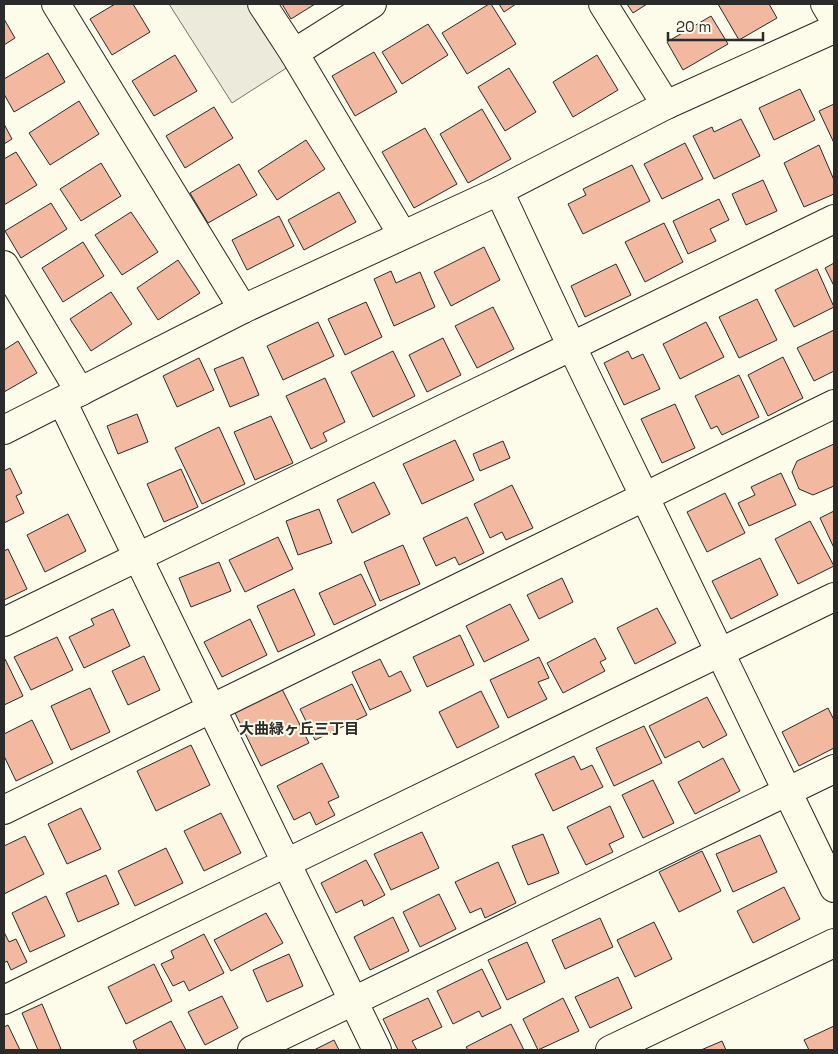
<svg xmlns="http://www.w3.org/2000/svg" width="838" height="1054" font-family="'Space Grotesk','Noto Sans JP',sans-serif">
<style>
.green{fill:#ecebdb;stroke:#74746e}
.building{fill:#f2b8a0;stroke:#2b2b2b}
.lines{fill:none;stroke-linecap:round;stroke-linejoin:round}
.minor-casing{stroke:#2b2b2b;stroke-width:30}
.minor{stroke:#fdfbea;stroke-width:28}
.labels{text-anchor:middle;stroke-width:4;stroke-linejoin:round;paint-order:stroke}
.neighbourhood-label{font-size:15px;font-weight:bold;fill:#2b2b2b;stroke:#fdfbea}
</style>
<rect width="100%" height="100%" fill="#fdfbea"/>
<!-- green -->
<path class="green" d="M169,4H249L288,67L232,103Z"/>
<!-- building -->
<g class="building">
<path d="M115,4H133L150,32L112,55L90,19Z"/>
<path d="M282,4H315L291,19Z"/>
<path d="M489,4H491L516,44L467,74L442,33Z"/>
<path d="M499,4H516L504,12Z"/>
<path d="M627,4H647L633,13Z"/>
<path d="M718,4H769L777,18L739,40Z"/>
<path d="M711,16L728,44L683,70L667,42Z"/>
<path d="M4,19L15,38L4,45Z"/>
<path d="M428,24L448,55L402,84L382,52Z"/>
<path d="M374,52L397,92L355,116L332,76Z"/>
<path d="M48,53L65,82L14,112L4,94V79Z"/>
<path d="M175,55L197,91L154,116L132,81Z"/>
<path d="M597,55L618,90L573,117L553,82Z"/>
<path d="M509,68L536,112L505,131L478,87Z"/>
<path d="M800,89L815,120L774,140L759,108Z"/>
<path d="M79,101L99,134L50,165L29,133Z"/>
<path d="M834,104V143L819,111Z"/>
<path d="M214,107L233,138L185,168L166,136Z"/>
<path d="M482,109L511,159L468,183L440,134Z"/>
<path d="M741,119L760,156L714,179L693,136L712,127L714,132Z"/>
<path d="M4,124L12,139L4,144Z"/>
<path d="M425,128L457,184L414,208L382,152Z"/>
<path d="M306,140L325,169L277,200L258,171Z"/>
<path d="M685,143L703,179L662,199L644,164Z"/>
<path d="M819,145L834,180V194L804,207L784,163Z"/>
<path d="M16,152L37,185L4,205V159Z"/>
<path d="M101,163L121,196L81,221L60,189Z"/>
<path d="M239,164L257,195L208,223L190,193Z"/>
<path d="M632,165L650,201L583,234L568,204L586,195L583,189Z"/>
<path d="M763,180L777,211L746,225L732,194Z"/>
<path d="M339,192L356,222L304,250L288,220Z"/>
<path d="M719,199L729,220L710,229L716,241L688,254L673,221Z"/>
<path d="M51,203L67,229L21,258L5,231Z"/>
<path d="M131,212L158,252L122,275L95,235Z"/>
<path d="M279,216L294,246L247,270L232,240Z"/>
<path d="M664,223L683,262L645,282L625,242Z"/>
<path d="M83,242L104,276L63,302L42,268Z"/>
<path d="M484,247L500,280L451,306L434,272Z"/>
<path d="M178,260L200,293L158,320L137,288Z"/>
<path d="M834,263V286L825,268Z"/>
<path d="M616,264L631,295L585,317L571,286Z"/>
<path d="M817,269L834,307L794,327L775,290Z"/>
<path d="M391,271L396,283L420,272L435,307L394,326L374,279Z"/>
<path d="M111,292L132,324L91,351L70,319Z"/>
<path d="M757,299L777,340L739,358L719,317Z"/>
<path d="M366,302L382,337L345,355L328,319Z"/>
<path d="M493,307L514,349L477,368L455,326Z"/>
<path d="M318,322L334,356L283,380L267,346Z"/>
<path d="M706,322L724,357L680,379L663,344Z"/>
<path d="M834,330V371L814,381L797,348Z"/>
<path d="M443,338L461,375L427,392L409,355Z"/>
<path d="M18,341L37,373L4,392V350Z"/>
<path d="M393,351L415,396L373,417L351,372Z"/>
<path d="M628,351L632,359L643,354L660,389L624,405L604,363Z"/>
<path d="M243,357L259,395L230,407L214,369Z"/>
<path d="M783,357L803,398L768,416L748,375Z"/>
<path d="M199,358L214,390L177,407L163,376Z"/>
<path d="M739,375L759,417L722,435L717,426L711,429L695,396Z"/>
<path d="M325,378L345,422L323,433L327,441L311,449L286,396Z"/>
<path d="M675,404L695,448L662,463L641,419Z"/>
<path d="M137,414L148,442L118,454L107,426Z"/>
<path d="M271,416L293,463L255,480L234,432Z"/>
<path d="M219,427L245,484L202,504L175,448Z"/>
<path d="M455,440L474,480L422,504L403,464Z"/>
<path d="M503,441L510,458L480,471L473,454Z"/>
<path d="M834,444V486L813,495L799,489L792,472L797,461Z"/>
<path d="M10,468L22,493L16,496L24,513L4,523V471Z"/>
<path d="M181,469L198,507L164,522L147,484Z"/>
<path d="M781,473L796,505L749,526L738,503L755,495L751,487Z"/>
<path d="M374,482L390,514L352,533L337,500Z"/>
<path d="M512,485L533,528L506,540L502,532L490,538L474,504Z"/>
<path d="M725,493L745,533L707,552L687,512Z"/>
<path d="M319,509L332,543L298,555L286,521Z"/>
<path d="M834,511V548L820,518Z"/>
<path d="M68,514L86,551L45,572L27,535Z"/>
<path d="M467,517L484,553L459,565L455,557L436,566L423,538Z"/>
<path d="M810,521L834,566L798,584L775,539Z"/>
<path d="M278,537L293,569L245,592L229,560Z"/>
<path d="M403,545L420,584L380,601L364,562Z"/>
<path d="M8,549L27,589L4,600V551Z"/>
<path d="M760,558L778,595L731,619L712,581Z"/>
<path d="M219,562L231,591L191,607L179,578Z"/>
<path d="M361,574L376,605L334,625L319,593Z"/>
<path d="M562,578L573,602L539,619L527,595Z"/>
<path d="M294,589L315,635L278,652L257,606Z"/>
<path d="M510,604L529,640L484,662L466,626Z"/>
<path d="M657,608L676,643L635,664L617,628Z"/>
<path d="M113,609L130,646L84,668L69,637L94,625L91,619Z"/>
<path d="M250,619L267,655L222,677L204,642Z"/>
<path d="M460,635L474,665L427,687L413,657Z"/>
<path d="M57,637L73,670L31,690L14,657Z"/>
<path d="M595,638L606,659L600,662L605,671L563,693L547,663Z"/>
<path d="M144,656L160,690L128,705L112,671Z"/>
<path d="M539,657L549,678L538,682L547,699L508,718L490,680Z"/>
<path d="M5,659L23,696L4,705V660Z"/>
<path d="M380,659L389,677L401,671L411,691L370,710L352,672Z"/>
<path d="M352,684L367,715L315,740L300,709Z"/>
<path d="M90,688L110,732L71,750L51,706Z"/>
<path d="M282,689L309,743L261,766L235,713Z"/>
<path d="M481,691L499,727L457,748L439,712Z"/>
<path d="M707,697L727,735L703,748L699,741L665,758L649,726Z"/>
<path d="M828,708L834,720V748L799,766L782,732Z"/>
<path d="M32,720L53,763L16,781L4,756V734Z"/>
<path d="M644,726L662,763L614,786L596,748Z"/>
<path d="M191,745L210,785L156,811L137,771Z"/>
<path d="M574,756L581,770L592,765L603,787L553,811L535,774Z"/>
<path d="M723,758L740,791L695,814L678,782Z"/>
<path d="M322,763L339,797L328,802L335,815L316,825L310,812L294,820L277,786Z"/>
<path d="M653,780L674,823L643,838L622,795Z"/>
<path d="M610,806L624,837L609,844L613,852L586,865L567,827Z"/>
<path d="M81,808L101,849L67,864L48,824Z"/>
<path d="M221,813L241,853L204,871L184,831Z"/>
<path d="M422,832L439,868L391,890L374,854Z"/>
<path d="M543,834L559,873L528,885L512,846Z"/>
<path d="M760,835L777,872L733,892L716,854Z"/>
<path d="M25,836L44,874L4,894V846Z"/>
<path d="M166,848L183,883L135,906L118,871Z"/>
<path d="M702,851L721,891L679,912L659,872Z"/>
<path d="M366,860L385,895L364,906L362,900L336,913L321,883Z"/>
<path d="M498,862L516,903L485,918L481,908L470,913L455,882Z"/>
<path d="M106,875L119,904L78,922L66,893Z"/>
<path d="M784,887L800,919L753,943L737,911Z"/>
<path d="M439,894L456,929L420,947L403,912Z"/>
<path d="M46,896L65,936L30,952L12,913Z"/>
<path d="M266,913L283,943L231,971L214,940Z"/>
<path d="M393,917L409,951L370,970L354,937Z"/>
<path d="M600,918L613,947L565,969L552,940Z"/>
<path d="M654,922L672,959L635,977L617,940Z"/>
<path d="M4,932L9,942L16,939L27,962L11,970L7,961L4,963Z"/>
<path d="M204,934L224,973L189,991L184,981L173,986L161,964L174,958L171,951Z"/>
<path d="M527,942L545,982L507,1000L488,960Z"/>
<path d="M289,954L303,986L267,1002L253,970Z"/>
<path d="M154,964L172,1001L126,1024L108,987Z"/>
<path d="M482,969L501,1008L482,1017L479,1011L453,1024L437,991Z"/>
<path d="M618,977L632,1008L590,1028L575,997Z"/>
<path d="M222,996L238,1028L205,1045L188,1012Z"/>
<path d="M428,998L442,1027L412,1041L417,1050H398L383,1019Z"/>
<path d="M563,998L579,1031L538,1050L523,1019Z"/>
<path d="M42,1004L61,1049L57,1050H38L22,1013Z"/>
<path d="M171,1021L186,1050H137L133,1041Z"/>
<path d="M511,1024L524,1050H468L466,1047Z"/>
<path d="M8,1025L20,1050H4V1027Z"/>
<path d="M834,1026V1050H809L804,1040Z"/>
<path d="M334,1040L339,1050H314Z"/>
<path d="M722,1041L726,1050H701Z"/>
</g>
<g class="lines">
<!-- minor casing -->
<g class="minor-casing">
<g id="minor">
<path d="M56,4L243,309"/>
<path d="M262,4L294,53L402,234"/>
<path d="M603,4L666,105"/>
<path d="M825,4L834,19"/>
<path d="M294,53L372,4"/>
<path d="M499,191L572,347L834,888"/>
<path d="M4,265L80,392"/>
<path d="M62,401L377,1050"/>
<path d="M4,430L243,309L499,191L666,105L834,29"/>
<path d="M4,622L834,219"/>
<path d="M4,810L834,404"/>
<path d="M4,1000L834,597"/>
<path d="M252,1050L834,769"/>
<path d="M610,1050L834,943"/>
</g>
</g>
<!-- minor -->
<use href="#minor" class="minor"/>
</g>
<g class="labels">
<!-- neighbourhood labels -->
<g class="neighbourhood-label">
<text x="299" y="734">大曲緑ヶ丘三丁目</text>
</g>
</g>
<!-- border -->
<rect width="838" height="1054" fill="none" stroke="#2b2b2b" stroke-width="10"/>
<!-- scale -->
<path d="M668 32v8h95v-8" fill="none" stroke="#2b2b2b" stroke-width="2.5"/>
<text x="676" y="32" font-size="15" fill="#2b2b2b" stroke="#fdfbea" stroke-width="4" paint-order="stroke">20 m</text>
</svg>
